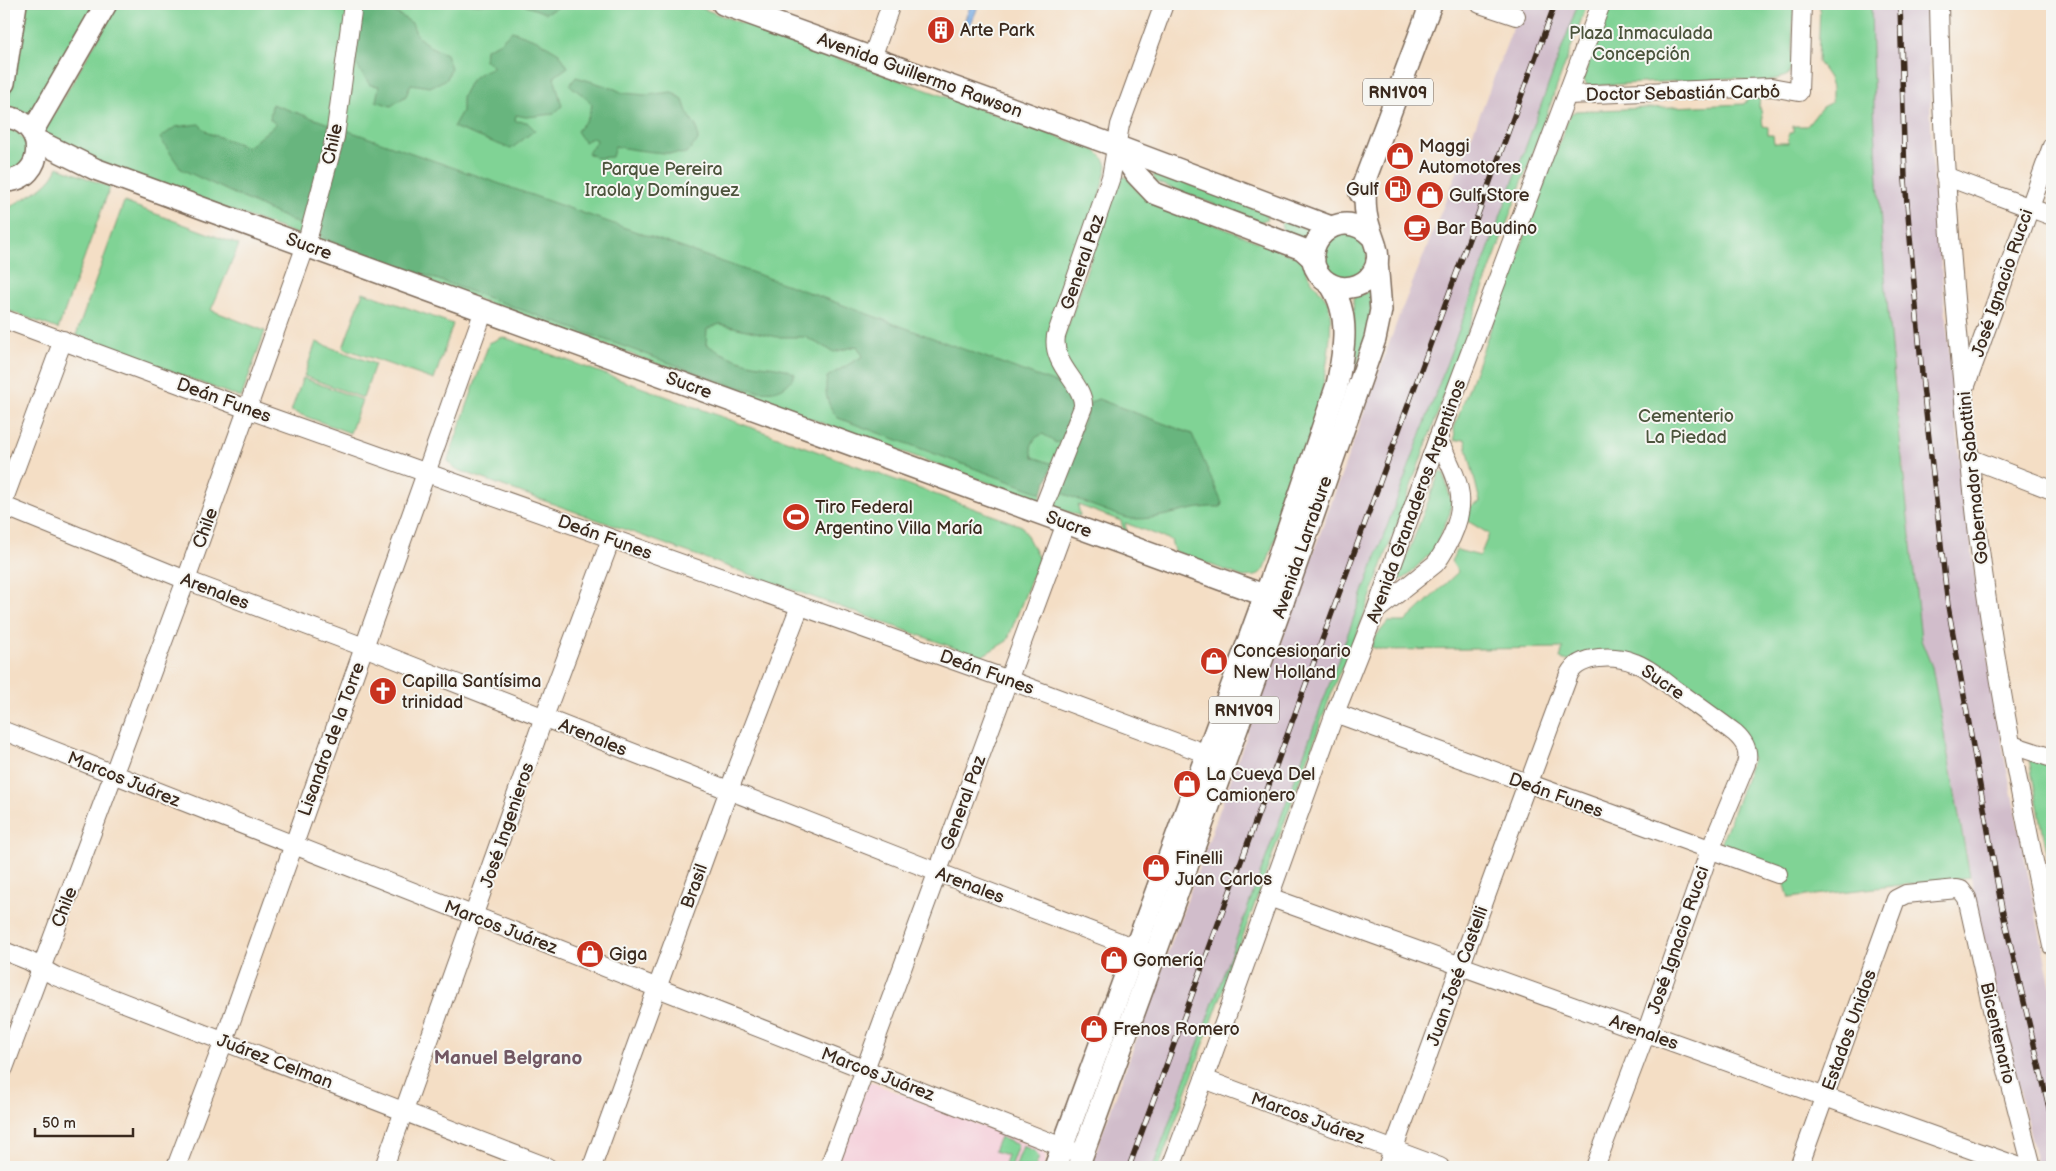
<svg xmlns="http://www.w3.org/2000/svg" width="2056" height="1171" font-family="'Balsamiq Sans',sans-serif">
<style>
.built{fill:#f5cfda}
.industrial{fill:#d1bdcb}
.green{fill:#80d395;stroke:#5e7e5a}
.forest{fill:#68b57e;stroke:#52704e}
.water{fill:#74a8e1;stroke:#586980}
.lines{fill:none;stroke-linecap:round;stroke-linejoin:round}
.minor-casing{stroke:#7c6958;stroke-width:20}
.major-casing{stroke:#7c6958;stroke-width:24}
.minor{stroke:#fff;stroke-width:18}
.major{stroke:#fff;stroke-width:21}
.rail-casing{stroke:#3b2a1e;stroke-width:5.5}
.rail{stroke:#f6f6f2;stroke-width:4;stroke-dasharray:11;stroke-linecap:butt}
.labels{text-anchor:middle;stroke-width:4;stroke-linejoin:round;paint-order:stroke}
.shield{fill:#f6f6f2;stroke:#73675e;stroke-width:1}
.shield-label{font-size:16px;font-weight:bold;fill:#3b2a1e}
.poi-label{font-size:18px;fill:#3b2a1e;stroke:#f6f6f2;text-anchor:start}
.park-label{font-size:18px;fill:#4c543c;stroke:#f6f6f2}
.street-label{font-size:18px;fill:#3b2a1e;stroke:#f6f6f2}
.neighbourhood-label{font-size:19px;font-weight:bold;fill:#725863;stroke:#f6f6f2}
</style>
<rect width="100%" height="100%" fill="#f6f6f2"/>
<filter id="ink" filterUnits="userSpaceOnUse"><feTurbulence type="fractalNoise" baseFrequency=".02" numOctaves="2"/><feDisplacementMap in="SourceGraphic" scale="10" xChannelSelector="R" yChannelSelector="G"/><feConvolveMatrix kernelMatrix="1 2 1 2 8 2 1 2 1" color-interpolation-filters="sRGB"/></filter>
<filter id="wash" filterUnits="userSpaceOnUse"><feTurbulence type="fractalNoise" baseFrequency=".0096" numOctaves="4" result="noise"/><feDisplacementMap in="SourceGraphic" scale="20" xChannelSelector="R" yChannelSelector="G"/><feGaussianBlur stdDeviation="1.12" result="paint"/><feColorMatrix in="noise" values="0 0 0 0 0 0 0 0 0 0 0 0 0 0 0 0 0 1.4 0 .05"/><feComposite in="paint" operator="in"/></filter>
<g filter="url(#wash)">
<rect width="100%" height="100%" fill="#f4dec5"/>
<!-- built -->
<path class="built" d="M871,1082L1042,1150L1046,1157L1044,1167H835L868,1083Z"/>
<!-- industrial -->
<g class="industrial">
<path d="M1522,4H1578L1153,1167H1090L1398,319L1472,135Z"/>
<path d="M1871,4H1927L1933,183L1962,480L1976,580L2005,760L2052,993V1167H2038L1979,921L1932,667L1921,640L1883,262L1872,101Z"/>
</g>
<!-- green -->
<g class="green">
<path d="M23,4H96L31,115L8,106Z"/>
<path d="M118,4H690L859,66L1095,150L1105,160L1107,166L1060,350L1118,177H1127L1138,192L1150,199L1299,258C1305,263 1305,271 1310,278C1315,287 1324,293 1328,303C1336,323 1323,388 1318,410L1265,569L1256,576L1243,577L1174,551L1171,540L1125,523L1127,533L1124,532L1121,521L1078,505L1080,516L1051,506L1078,399L1039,501L99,163L46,134L44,131Z"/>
<path d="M1578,4H1587L1346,664L1338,675L1159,1167H1153Z"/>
<path d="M1613,4H1794L1791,68L1788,75C1780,79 1756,84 1747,81C1741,79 1739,78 1732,78L1588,86L1583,79L1609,8Z"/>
<path d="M1820,4H1871C1874,217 1899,429 1921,640L1932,667L1970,877L1789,898L1781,872L1721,844L1753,759L1651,664L1583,653L1568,661L1560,659L1563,648L1383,650L1371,647L1376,636L1388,622H1405L1458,572L1451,561L1457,550L1480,556L1489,534L1466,520L1470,507L1480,502L1465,439L1455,441L1454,428L1570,114L1576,111L1744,104L1751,95H1760L1759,107L1761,110L1763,126L1768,127V135H1773L1774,143H1788L1789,133H1793V126H1807L1822,107L1832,102V88L1829,78L1818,62Z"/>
<path d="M4,128C23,128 36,153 19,166C15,169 9,170 4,171Z"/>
<path d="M58,167L110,187L58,329L4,309V212C22,196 47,192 58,167Z"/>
<path d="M1157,172L1265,213L1267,219L1260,222L1156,182L1153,176Z"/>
<path d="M124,202L239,245L211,310L265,331L241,398L76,335Z"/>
<path d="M1284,221L1310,230L1312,232L1308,240L1283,231L1281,224Z"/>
<circle cx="1345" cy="256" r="22"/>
<path d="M1371,290V318L1352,384L1340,402L1354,323L1353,298Z"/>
<path d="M363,292L453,324L434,380L343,348Z"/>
<path d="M503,337L1022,526L1039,559L1007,641L980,657L453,468L448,460L489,343Z"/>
<path d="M316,342L375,364L363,398L304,376Z"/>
<path d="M303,378L362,400L350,433L291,411Z"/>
<path d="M1440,471L1444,474L1451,502L1450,513L1433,551L1405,578L1399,580V576Z"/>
<path d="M2029,759L2052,767L2051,873Z"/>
<path d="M1000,1137L1018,1145L1010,1167H1003L1007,1155L994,1151Z"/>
<path d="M1023,1146L1035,1151L1039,1158L1035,1167H1015Z"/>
</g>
<!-- forest -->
<g class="forest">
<path d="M521,4H559L557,8L545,13Z"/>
<path d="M370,7L393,11L412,23L417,36L429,46L446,54L451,68L447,79L430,87L411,84L406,96L391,106L376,101L379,86L370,85L350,55L362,10Z"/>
<path d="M512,31L537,40L559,53L568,67L554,77L562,106L554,114L526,117L516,115L515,121L527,122L535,130L511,149L453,127L462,111V97L471,80L482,72L494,67L485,60L486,49L499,43Z"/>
<path d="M576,77L613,88L623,93L646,95L672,92L683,100L687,112L697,128L698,141C694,144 690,150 686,153C681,156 623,149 615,146L612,157L596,158L588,153L597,140L592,138L584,142L577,131L588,118L592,105C586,95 578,93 570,85Z"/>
<path d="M272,104L791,286L1064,386C1084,398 1069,424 1063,440L1056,443L1043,434L1035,438L1031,447L1033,457L1053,464L1043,491L1038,492L838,418C827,405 824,394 827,377L863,356L857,346L834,352L805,337H777L720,324L707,329L706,344C720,353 733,359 749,363C765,367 782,365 795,374C782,401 754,390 731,385L327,240L318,233L181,169L160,138L175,127L199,124L208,133L248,147L276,124L270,119Z"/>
<path d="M1098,399L1192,434L1222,503L1221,507C1191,505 1163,520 1133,519C1121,518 1071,497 1058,491L1091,402Z"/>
</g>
<!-- water -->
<path class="water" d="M971,4L978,7L970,26L963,24Z"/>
</g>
<g filter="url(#ink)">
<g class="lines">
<!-- minor casing -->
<g class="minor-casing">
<g id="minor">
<path d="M1480,4L1516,16"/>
<path d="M1939,4C1941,114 1948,223 1958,333C1964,403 1970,472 1979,542C1996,677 2023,813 2052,946"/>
<path d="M872,58L891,4"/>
<path d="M1568,95L1771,87L1799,92L1802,4"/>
<path d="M1945,176L2052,216"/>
<path d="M4,319L247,409L1009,680L1207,754"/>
<path d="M1965,388L2052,146"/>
<path d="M1969,458L2052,490"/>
<path d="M4,499L63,340"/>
<path d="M4,506L186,580L364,647L937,872L1148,953"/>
<path d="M1041,514L1083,407C1085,384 1051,366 1056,336L1111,177L1120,125L1164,4"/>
<path d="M1377,610L1435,564C1442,556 1446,547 1451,538C1471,495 1455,477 1438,438"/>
<path d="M1335,713L1778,874"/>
<path d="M4,731L1075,1152"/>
<path d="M2012,745L2052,758"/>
<path d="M1528,785L1569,674C1580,654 1616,655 1635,663C1649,668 1661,679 1673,688C1694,703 1715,718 1735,733C1745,742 1750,751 1746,764L1710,850L1646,1033L1595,1167"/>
<path d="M1269,897L2020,1167"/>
<path d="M4,951L29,961L55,976L547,1167"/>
<path d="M4,1068L186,580L306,245L335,137L353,4"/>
<path d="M1204,1079L1440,1167"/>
<path d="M176,1167L224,1041L484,310"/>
<path d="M384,1167L544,717L611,539"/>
<path d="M592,1167L729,790L800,606"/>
<path d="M829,1167L1066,523"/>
<path d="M1171,1167L1204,1079L1335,713L1376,610L1438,438L1601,4"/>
<path d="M1387,1167L1527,784"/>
<path d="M1799,1167L1896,899L1906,894L1957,889L1961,890L1967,898L1998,1036L2032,1167"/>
</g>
</g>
<!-- major casing -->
<g class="major-casing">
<g id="major">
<path d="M723,4L1116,146L1331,227"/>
<path d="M4,83L16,4"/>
<path d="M4,117C48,119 47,181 4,181"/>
<path d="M32,132L106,4"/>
<path d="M36,140L95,169L1283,602"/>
<path d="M1116,146L1136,174L1154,193L1302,249L1314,260"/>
<path d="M1366,180C1365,193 1364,205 1367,218C1369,228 1373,237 1376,247C1382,265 1370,284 1351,287C1341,289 1331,286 1323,279C1292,248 1339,201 1372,237"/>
<path d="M1360,193L1431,4"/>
<path d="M1055,1167L1271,579L1337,385C1344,351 1351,314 1330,284"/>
<path d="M1078,1167L1283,602L1375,339L1381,310L1377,261"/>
</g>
</g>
<!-- minor -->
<use href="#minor" class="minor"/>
<!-- major -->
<use href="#major" class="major"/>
<!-- rail casing -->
<g class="rail-casing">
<g id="rail">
<path d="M1900,4L1905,180L1923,386L1948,606L2002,909L2052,1120"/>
<path d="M1129,1167L1555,4"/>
</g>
</g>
<!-- rail -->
<use href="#rail" class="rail"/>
</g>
</g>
<!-- icons -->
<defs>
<g id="building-disc" transform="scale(1.4375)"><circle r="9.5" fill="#c8321e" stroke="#f6f6f2"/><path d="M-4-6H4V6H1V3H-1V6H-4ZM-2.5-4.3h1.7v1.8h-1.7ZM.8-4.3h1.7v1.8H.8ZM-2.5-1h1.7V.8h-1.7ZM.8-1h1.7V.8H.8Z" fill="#fff"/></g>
<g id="shop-disc" transform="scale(1.4375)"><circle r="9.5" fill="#c8321e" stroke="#f6f6f2"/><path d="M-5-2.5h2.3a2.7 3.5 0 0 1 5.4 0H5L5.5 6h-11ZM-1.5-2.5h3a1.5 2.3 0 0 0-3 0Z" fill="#fff"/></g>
<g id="fuel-disc" transform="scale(1.4375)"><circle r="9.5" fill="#c8321e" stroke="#f6f6f2"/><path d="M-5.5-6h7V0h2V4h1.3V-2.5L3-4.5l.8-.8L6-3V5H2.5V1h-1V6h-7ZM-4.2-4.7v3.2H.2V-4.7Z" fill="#fff"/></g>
<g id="cafe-disc" transform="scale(1.4375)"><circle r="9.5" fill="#c8321e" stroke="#f6f6f2"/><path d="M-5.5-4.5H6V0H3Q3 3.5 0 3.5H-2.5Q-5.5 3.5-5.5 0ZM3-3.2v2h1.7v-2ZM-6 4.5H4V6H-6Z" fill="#fff"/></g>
<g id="stadium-disc" transform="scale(1.4375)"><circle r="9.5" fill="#c8321e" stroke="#f6f6f2"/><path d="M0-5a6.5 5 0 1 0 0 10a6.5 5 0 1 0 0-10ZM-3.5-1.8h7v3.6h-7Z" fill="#fff"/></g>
<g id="church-disc" transform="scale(1.4375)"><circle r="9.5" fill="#c8321e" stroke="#f6f6f2"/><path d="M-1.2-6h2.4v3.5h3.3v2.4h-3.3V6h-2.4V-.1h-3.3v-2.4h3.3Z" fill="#fff"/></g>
</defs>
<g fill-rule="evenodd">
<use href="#building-disc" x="941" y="30"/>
<use href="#shop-disc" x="1400" y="156"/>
<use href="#fuel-disc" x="1398" y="189"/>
<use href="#shop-disc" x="1430" y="195"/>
<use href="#cafe-disc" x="1417" y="228"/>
<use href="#stadium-disc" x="796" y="517"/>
<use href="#shop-disc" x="1214" y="661"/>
<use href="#church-disc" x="383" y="691"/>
<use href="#shop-disc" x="1187" y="784"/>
<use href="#shop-disc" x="1156" y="868"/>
<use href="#shop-disc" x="590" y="954"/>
<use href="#shop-disc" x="1114" y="960"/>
<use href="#shop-disc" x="1094" y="1029"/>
</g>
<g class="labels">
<!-- shield labels -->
<g class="shield">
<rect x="1363" y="78.5" width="70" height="27" rx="4"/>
<rect x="1209" y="696.5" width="70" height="27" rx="4"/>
</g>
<g class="shield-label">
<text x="1398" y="98">RN1V09</text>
<text x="1244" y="716">RN1V09</text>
</g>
<!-- poi labels -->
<g class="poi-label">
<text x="960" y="36">Arte Park</text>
<text x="1419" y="152">Maggi<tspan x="1419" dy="21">Automotores</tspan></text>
<text x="1379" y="195" text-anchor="end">Gulf</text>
<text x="1449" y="201">Gulf Store</text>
<text x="1436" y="234">Bar Baudino</text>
<text x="815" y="513">Tiro Federal<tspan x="815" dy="21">Argentino Villa María</tspan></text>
<text x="1233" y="657">Concesionario<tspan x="1233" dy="21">New Holland</tspan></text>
<text x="402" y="687">Capilla Santísima<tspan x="402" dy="21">trinidad</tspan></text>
<text x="1206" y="780">La Cueva Del<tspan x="1206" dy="21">Camionero</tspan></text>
<text x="1175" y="864">Finelli<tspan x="1175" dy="21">Juan Carlos</tspan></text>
<text x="609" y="960">Giga</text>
<text x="1133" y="966">Gomería</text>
<text x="1113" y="1035">Frenos Romero</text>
</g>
<!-- park labels -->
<g class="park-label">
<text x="1641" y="39">Plaza Inmaculada<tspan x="1641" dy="21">Concepción</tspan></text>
<text x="662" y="175">Parque Pereira<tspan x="662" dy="21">Iraola y Domínguez</tspan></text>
<text x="1686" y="422">Cementerio<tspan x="1686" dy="21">La Piedad</tspan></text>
</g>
<!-- street labels -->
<g class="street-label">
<text transform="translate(920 75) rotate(20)" y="6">Avenida Guillermo Rawson</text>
<text transform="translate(1683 93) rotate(-1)" y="6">Doctor Sebastián Carbó</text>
<text transform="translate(332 144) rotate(-78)" y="6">Chile</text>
<text transform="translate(309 246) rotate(20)" y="6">Sucre</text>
<text transform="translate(1082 262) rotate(-71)" y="6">General Paz</text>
<text transform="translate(2002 283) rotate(-71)" y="6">José Ignacio Rucci</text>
<text transform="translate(689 385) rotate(20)" y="6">Sucre</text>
<text transform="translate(224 400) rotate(20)" y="6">Deán Funes</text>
<text transform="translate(1973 478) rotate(-96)" y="6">Gobernador Sabattini</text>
<text transform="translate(1416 501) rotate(-70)" y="6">Avenida Granaderos Argentinos</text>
<text transform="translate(1069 524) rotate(20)" y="6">Sucre</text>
<text transform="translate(205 528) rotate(-70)" y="6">Chile</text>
<text transform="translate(605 537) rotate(20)" y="6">Deán Funes</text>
<text transform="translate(1302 547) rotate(-71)" y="6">Avenida Larrabure</text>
<text transform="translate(215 591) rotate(21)" y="6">Arenales</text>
<text transform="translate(987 672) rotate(20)" y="6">Deán Funes</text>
<text transform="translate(1663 682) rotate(34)" y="6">Sucre</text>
<text transform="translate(593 737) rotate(22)" y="6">Arenales</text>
<text transform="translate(331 739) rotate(-70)" y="6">Lisandro de la Torre</text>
<text transform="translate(124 779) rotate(22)" y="6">Marcos Juárez</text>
<text transform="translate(1556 795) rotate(20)" y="6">Deán Funes</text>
<text transform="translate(963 803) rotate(-70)" y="6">General Paz</text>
<text transform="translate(507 825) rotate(-71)" y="6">José Ingenieros</text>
<text transform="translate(970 885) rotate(21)" y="6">Arenales</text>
<text transform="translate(694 886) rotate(-70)" y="6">Brasil</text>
<text transform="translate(64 907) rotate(-69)" y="6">Chile</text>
<text transform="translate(501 927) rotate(21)" y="6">Marcos Juárez</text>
<text transform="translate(1678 940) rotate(-71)" y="6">José Ignacio Rucci</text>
<text transform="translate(1457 976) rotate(-70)" y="6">Juan José Castelli</text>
<text transform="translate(1849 1030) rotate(-70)" y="6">Estados Unidos</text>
<text transform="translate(1644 1032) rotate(20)" y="6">Arenales</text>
<text transform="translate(1998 1033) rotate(77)" y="6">Bicentenario</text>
<text transform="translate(275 1061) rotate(21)" y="6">Juárez Celman</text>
<text transform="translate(878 1074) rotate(21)" y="6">Marcos Juárez</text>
<text transform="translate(1308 1118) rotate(20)" y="6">Marcos Juárez</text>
</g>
<!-- neighbourhood labels -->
<g class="neighbourhood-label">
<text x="508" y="1064">Manuel Belgrano</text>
</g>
</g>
<!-- margin -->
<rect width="2056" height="1171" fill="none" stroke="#f6f6f2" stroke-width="20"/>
<!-- scale -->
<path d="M35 1128v8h98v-8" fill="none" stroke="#3b2a1e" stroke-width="2.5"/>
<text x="42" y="1128" font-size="15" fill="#3b2a1e" stroke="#f6f6f2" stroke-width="4" paint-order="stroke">50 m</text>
</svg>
